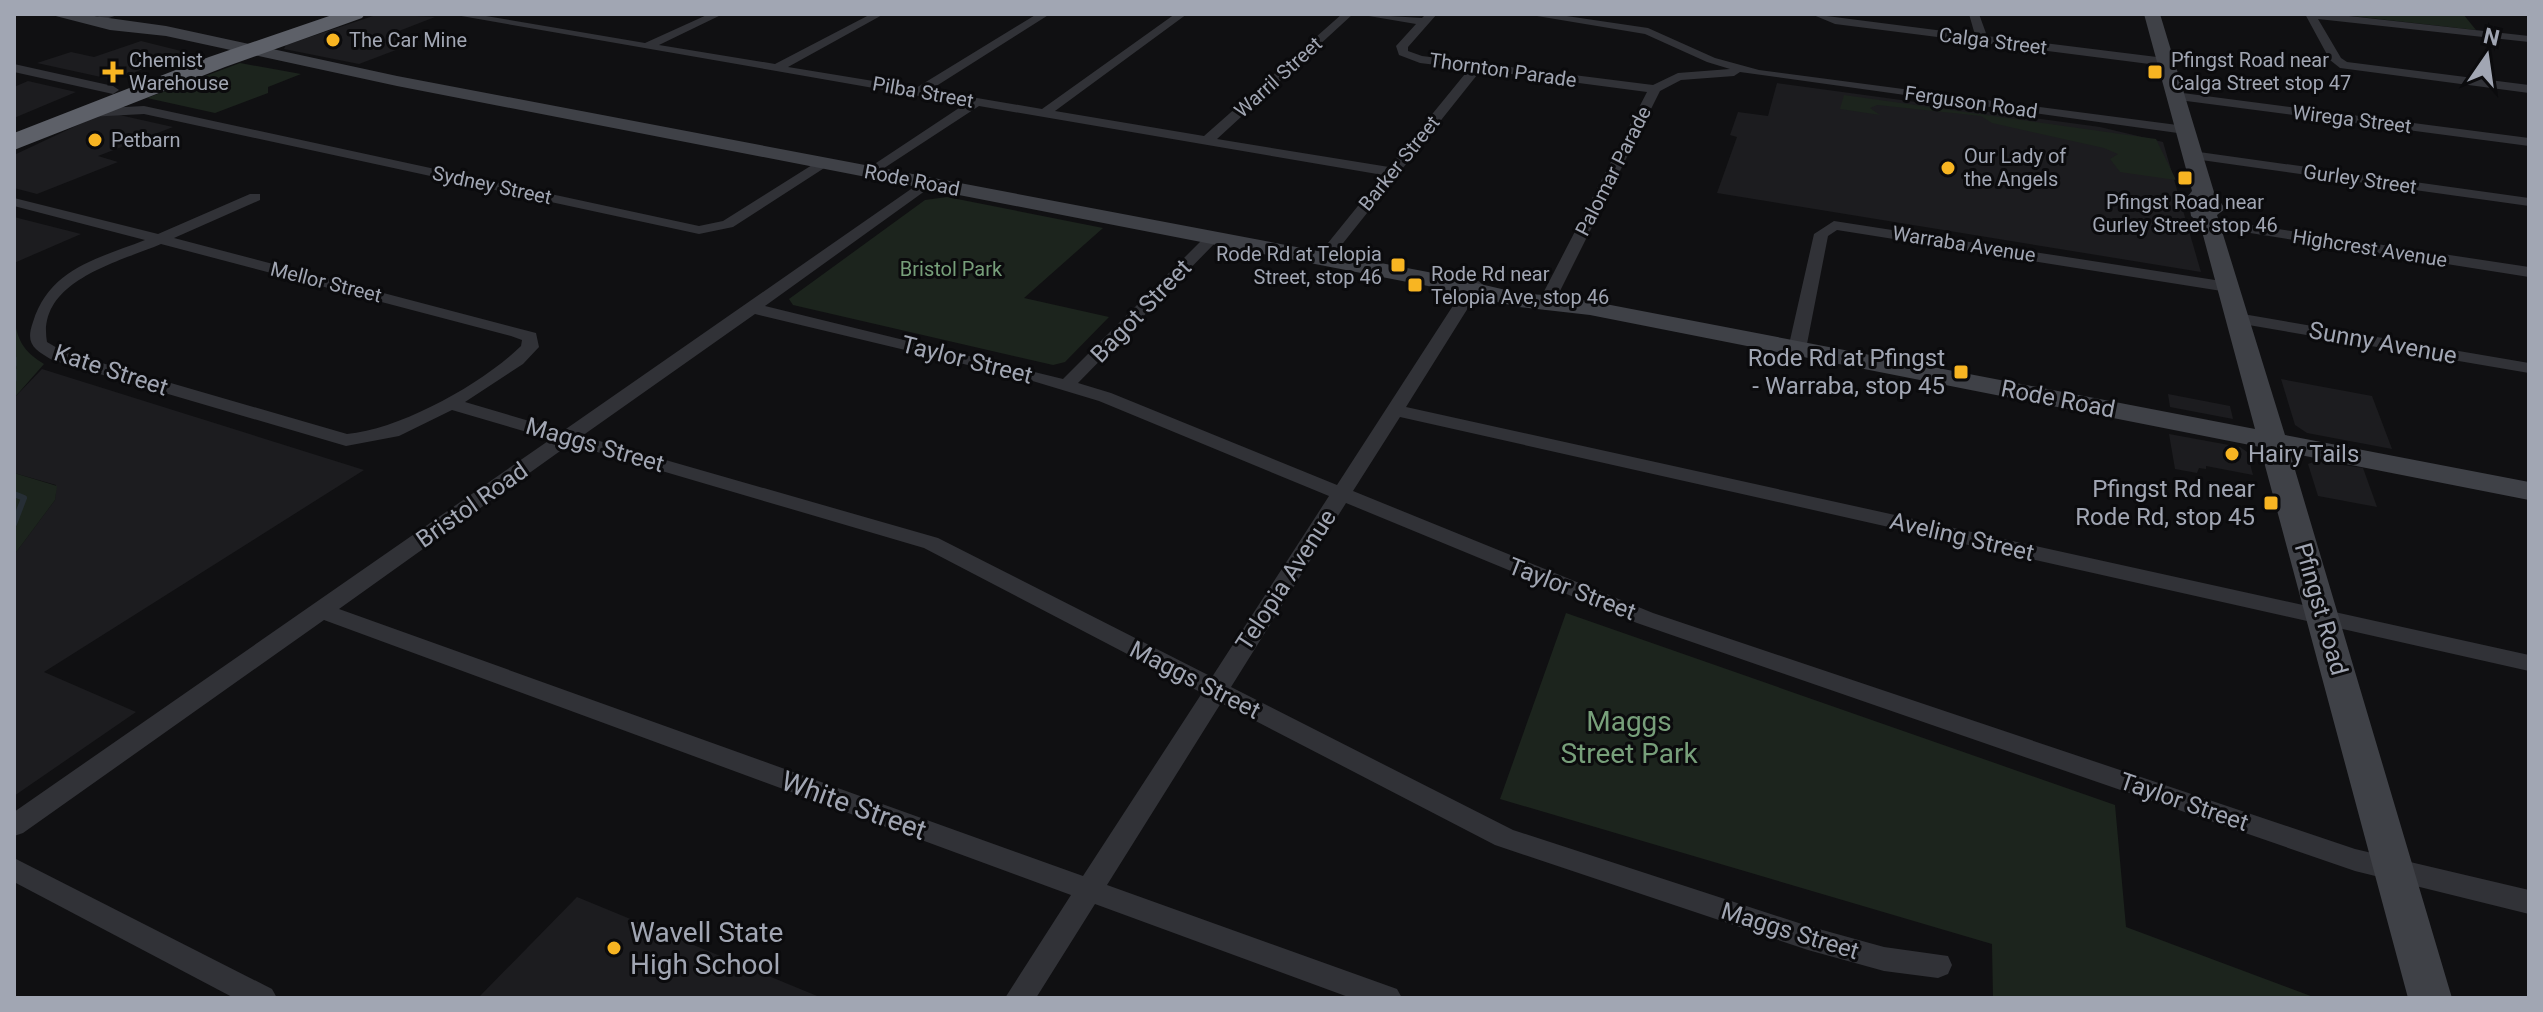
<svg xmlns="http://www.w3.org/2000/svg" width="2543" height="1012" font-family="Roboto,sans-serif">
<style>
.built{fill:#1c1c1f}
.green{fill:#1c241d}
.lines{fill:none;stroke-linecap:round;stroke-linejoin:round}
.stream-far1{stroke:#262e35;stroke-width:5}
.stream{stroke:#262e35;stroke-width:6}
.street{fill:#313237;fill-rule:evenodd}
.secondary{fill:#3f4147;fill-rule:evenodd}
.highway{fill:#5d6068;fill-rule:evenodd}
.poi-dot{fill:#f8b522;stroke:#0b0b0d;stroke-width:3}
.labels{text-anchor:middle;stroke-width:6;stroke-linejoin:round;paint-order:stroke}
.far-poi-label{font-size:20px;fill:#a1a6b3;stroke:#0b0b0d;text-anchor:start}
.far-street-label{font-size:20px;fill:#a1a6b3;stroke:#0b0b0d}
.far-park-label{font-size:20px;fill:#779f7a;stroke:#0b0b0d}
.street-label{font-size:24px;fill:#a1a6b3;stroke:#0b0b0d}
.poi-label{font-size:24px;fill:#a1a6b3;stroke:#0b0b0d;text-anchor:end}
.near-park-label{font-size:28px;fill:#779f7a;stroke:#0b0b0d}
.near-street-label{font-size:28px;fill:#a1a6b3;stroke:#0b0b0d}
.near-poi-label{font-size:28px;fill:#a1a6b3;stroke:#0b0b0d;text-anchor:start}
</style>
<rect width="100%" height="100%" fill="#101012"/>
<!-- built -->
<g class="built">
<path d="M379,14L435,17L386,36L417,42L359,64L284,49L286,45Z"/>
<path d="M141,41L185,52L123,77L110,79L37,63L71,52L94,57Z"/>
<path d="M28,81L76,92L14,118V87Z"/>
<path d="M1777,83L2100,127L2163,142L2201,272L1717,193L1737,137L1730,135L1738,112L1768,116Z"/>
<path d="M115,114L173,127L98,156L118,162L37,194L14,188V155L97,116Z"/>
<path d="M14,217L81,234L14,263Z"/>
<path d="M42,369L364,470L44,672L136,712L14,796V555L55,500L56,485L14,473V398Z"/>
<path d="M2281,379L2372,396L2392,449L2307,433L2295,425Z"/>
<path d="M2168,394L2230,406L2233,419L2170,407Z"/>
<path d="M2169,434L2240,447L2247,452L2253,475L2206,466V469L2199,468L2197,473L2175,469Z"/>
<path d="M2316,461L2363,468L2377,507L2318,496L2308,464Z"/>
<path d="M577,897L822,998H478Z"/>
</g>
<!-- green -->
<g class="green">
<path d="M2334,14H2463L2476,30Z"/>
<path d="M240,63L301,74L268,87V93L215,113L147,98Z"/>
<path d="M1844,95L2156,139L2176,180L2120,172L2110,159L2118,154L2104,148L1992,123L1981,116L1877,105L1870,108L1880,115L1840,109Z"/>
<path d="M947,197L1103,228L1024,298L1109,317L1065,362L1053,365L793,305L789,299L925,200Z"/>
<path d="M14,316C17,340 23,351 44,364L14,398Z"/>
<path d="M14,473L57,486L55,500L14,555Z"/>
<path d="M1566,613L2115,805L2126,927L2316,998H1993L1992,944L1500,799Z"/>
</g>
<g class="lines">
<!-- stream-far1 -->
<g class="stream-far1">
<path d="M14,358V365"/>
<path d="M14,370V380"/>
</g>
<!-- stream -->
<path class="stream" d="M14,494L24,498L14,524"/>
<!-- street -->
<g class="street">
<path d="M104,14H120L92,24L87,21Z"/>
<path d="M450,14H474L645,43L709,14H723L659,45L775,64L871,14H884L788,67L916,88L1037,14H1050L930,90L1042,109L1175,14H1187L1055,111L1204,136L1342,14H1353L1217,139L1389,167L1469,69L1420,63L1399,55L1396,46L1416,24L1357,14L1422,18L1426,14H1437L1408,47V51L1422,56L1653,85L1678,73L1730,69L1707,62L1645,34L1525,14H1553L1648,28L1715,58L1759,70L2185,126L2192,130L2185,134L1740,72L1734,76L1681,80L1660,91L1553,305L1545,310L1537,305L1647,92L1481,70L1328,262L1323,264L1315,259L1383,175L979,106L872,176L867,175V169L965,104Z"/>
<path d="M1811,14L1975,35L1969,14H1979L1987,36L2165,58L2171,62L2165,66L1835,24Z"/>
<path d="M2305,14H2331L2529,36V42L2318,19L2341,58L2347,62L2529,85V93L2340,68L2330,60Z"/>
<path d="M14,64L113,86L119,90L113,94L14,72Z"/>
<path d="M2175,92L2529,138V146L2171,99L2169,96Z"/>
<path d="M144,106L699,226L723,221L820,160L832,163L733,227L699,234L144,114L88,117L82,113L88,109Z"/>
<path d="M2192,151L2529,198V206L2187,158L2185,155Z"/>
<path d="M924,180L936,183L765,306L1063,379L1208,234H1218V240L1078,383L1111,393L1337,485L1467,284L1475,279L1483,284L1406,407L2529,655V671L1400,417L1353,491L1653,613L2355,849L2529,890V914L2355,871L1637,623L1346,503L1231,687L1513,830L1808,926L1884,947L1948,956L1952,965L1948,974L1938,978L1884,971L1808,950L1495,845L1221,703L1107,885L1397,989L1402,998H1351L1095,904L1036,998H1005L1071,895L324,620L23,833L14,836V812L551,439L452,410L399,436L346,446L52,360C34,349 25,344 33,322C50,268 97,259 145,240L14,206V198L158,234L250,194H260V200L174,238L536,333L539,347L523,364L465,402L563,431ZM161,244L511,336L522,340L521,346C482,384 401,429 347,434L64,352L47,342C36,281 119,262 161,244ZM755,314L1026,379L1099,401L1329,496L1212,677L938,538L582,436ZM570,444L924,548L1202,693L1083,876L339,609Z"/>
<path d="M2211,219L2529,267V277L2206,226V220Z"/>
<path d="M1834,221L2228,282L2236,287L2228,292L1837,230L1828,236L1806,349L1797,354L1791,353L1788,349L1814,234Z"/>
<path d="M2237,313L2529,363V373L2231,322V314Z"/>
<path d="M14,858L272,989L277,998H234L14,882Z"/>
</g>
<!-- secondary -->
<path class="secondary" d="M48,14H80L166,26L397,76L1428,272L1519,293L1569,297L2255,429L2200,224L2191,216L2188,196L2192,191L2144,14H2160L2214,192L2225,209L2217,215L2285,435L2529,482V500L2290,453L2452,998H2408L2260,447L1590,315L1519,307L1428,286L397,86L166,36L110,30Z"/>
<!-- highway -->
<path class="highway" d="M335,14H365L362,18L225,67L14,150V133L209,57Z"/>
</g>
<!-- markers -->
<g class="poi-dot">
<circle cx="333" cy="40" r="8"/>
<path d="M109 60h8v8h8v8h-8v8h-8v-8h-8v-8h8z"/>
<rect x="2147" y="64" width="16" height="16" rx="4"/>
<circle cx="95" cy="140" r="8"/>
<circle cx="1948" cy="168" r="8"/>
<rect x="2177" y="170" width="16" height="16" rx="4"/>
<rect x="1390" y="257" width="16" height="16" rx="4"/>
<rect x="1407" y="277" width="16" height="16" rx="4"/>
<rect x="1953" y="364" width="16" height="16" rx="4"/>
<circle cx="2232" cy="454" r="8"/>
<rect x="2263" y="495" width="16" height="16" rx="4"/>
<circle cx="614" cy="948" r="8"/>
</g>
<g class="labels">
<!-- far-poi labels -->
<g class="far-poi-label">
<text x="349" y="47">The Car Mine</text>
<text x="129" y="67">Chemist<tspan x="129" dy="23">Warehouse</tspan></text>
<text x="2171" y="67">Pfingst Road near<tspan x="2171" dy="23">Calga Street stop 47</tspan></text>
<text x="111" y="147">Petbarn</text>
<text x="1964" y="163">Our Lady of<tspan x="1964" dy="23">the Angels</tspan></text>
<text x="2185" y="209" text-anchor="middle">Pfingst Road near<tspan x="2185" dy="23">Gurley Street stop 46</tspan></text>
<text x="1382" y="261" text-anchor="end">Rode Rd at Telopia<tspan x="1382" dy="23">Street, stop 46</tspan></text>
<text x="1431" y="281">Rode Rd near<tspan x="1431" dy="23">Telopia Ave, stop 46</tspan></text>
</g>
<!-- far-street labels -->
<g class="far-street-label">
<text transform="translate(1993 41) rotate(7)" y="7">Calga Street</text>
<text transform="translate(1503 70) rotate(8)" y="7">Thornton Parade</text>
<text transform="translate(1278 77) rotate(-42)" y="7">Warril Street</text>
<text transform="translate(923 92) rotate(10)" y="7">Pilba Street</text>
<text transform="translate(1971 102) rotate(8)" y="7">Ferguson Road</text>
<text transform="translate(2352 119) rotate(7)" y="7">Wirega Street</text>
<text transform="translate(1399 163) rotate(-51)" y="7">Barker Street</text>
<text transform="translate(1613 171) rotate(-63)" y="7">Palomar Parade</text>
<text transform="translate(2360 179) rotate(8)" y="7">Gurley Street</text>
<text transform="translate(912 180) rotate(11)" y="7">Rode Road</text>
<text transform="translate(492 185) rotate(12)" y="7">Sydney Street</text>
<text transform="translate(1964 244) rotate(9)" y="7">Warraba Avenue</text>
<text transform="translate(2370 248) rotate(9)" y="7">Highcrest Avenue</text>
<text transform="translate(326 282) rotate(14)" y="7">Mellor Street</text>
</g>
<!-- far-park labels -->
<g class="far-park-label">
<text x="951" y="276">Bristol Park</text>
</g>
<!-- street labels -->
<g class="street-label">
<text transform="translate(1141 311) rotate(-46)" y="8">Bagot Street</text>
<text transform="translate(2383 343) rotate(10)" y="8">Sunny Avenue</text>
<text transform="translate(967 360) rotate(14)" y="8">Taylor Street</text>
<text transform="translate(111 370) rotate(18)" y="8">Kate Street</text>
<text transform="translate(2058 399) rotate(11)" y="8">Rode Road</text>
<text transform="translate(595 445) rotate(16)" y="8">Maggs Street</text>
<text transform="translate(472 505) rotate(-35)" y="8">Bristol Road</text>
<text transform="translate(1962 537) rotate(13)" y="8">Aveling Street</text>
<text transform="translate(1286 580) rotate(-57)" y="8">Telopia Avenue</text>
<text transform="translate(1572 589) rotate(21)" y="8">Taylor Street</text>
<text transform="translate(2321 609) rotate(74)" y="8">Pfingst Road</text>
<text transform="translate(1195 680) rotate(27)" y="8">Maggs Street</text>
<text transform="translate(2184 802) rotate(19)" y="8">Taylor Street</text>
<text transform="translate(1790 931) rotate(17)" y="8">Maggs Street</text>
</g>
<!-- poi labels -->
<g class="poi-label">
<text x="1945" y="366">Rode Rd at Pfingst<tspan x="1945" dy="28">- Warraba, stop 45</tspan></text>
<text x="2248" y="462" text-anchor="start">Hairy Tails</text>
<text x="2255" y="497">Pfingst Rd near<tspan x="2255" dy="28">Rode Rd, stop 45</tspan></text>
</g>
<!-- near-park labels -->
<g class="near-park-label">
<text x="1629" y="731">Maggs<tspan x="1629" dy="32">Street Park</tspan></text>
</g>
<!-- near-street labels -->
<g class="near-street-label">
<text transform="translate(854 805) rotate(20)" y="10">White Street</text>
</g>
<!-- near-poi labels -->
<g class="near-poi-label">
<text x="630" y="942">Wavell State<tspan x="630" dy="32">High School</tspan></text>
</g>
</g>
<!-- border -->
<rect width="2543" height="1012" fill="none" stroke="#a1a6b3" stroke-width="32"/>
<!-- north arrow -->
<g transform="translate(2487 56) rotate(13)" stroke="#0b0b0d" stroke-width="6" paint-order="stroke">
<path d="M0-6L14 30L0 20L-14 30Z" fill="#a1a6b3"/>
<text y="-12" font-size="22" font-weight="bold" text-anchor="middle" fill="#a1a6b3">N</text>
</g>
</svg>
